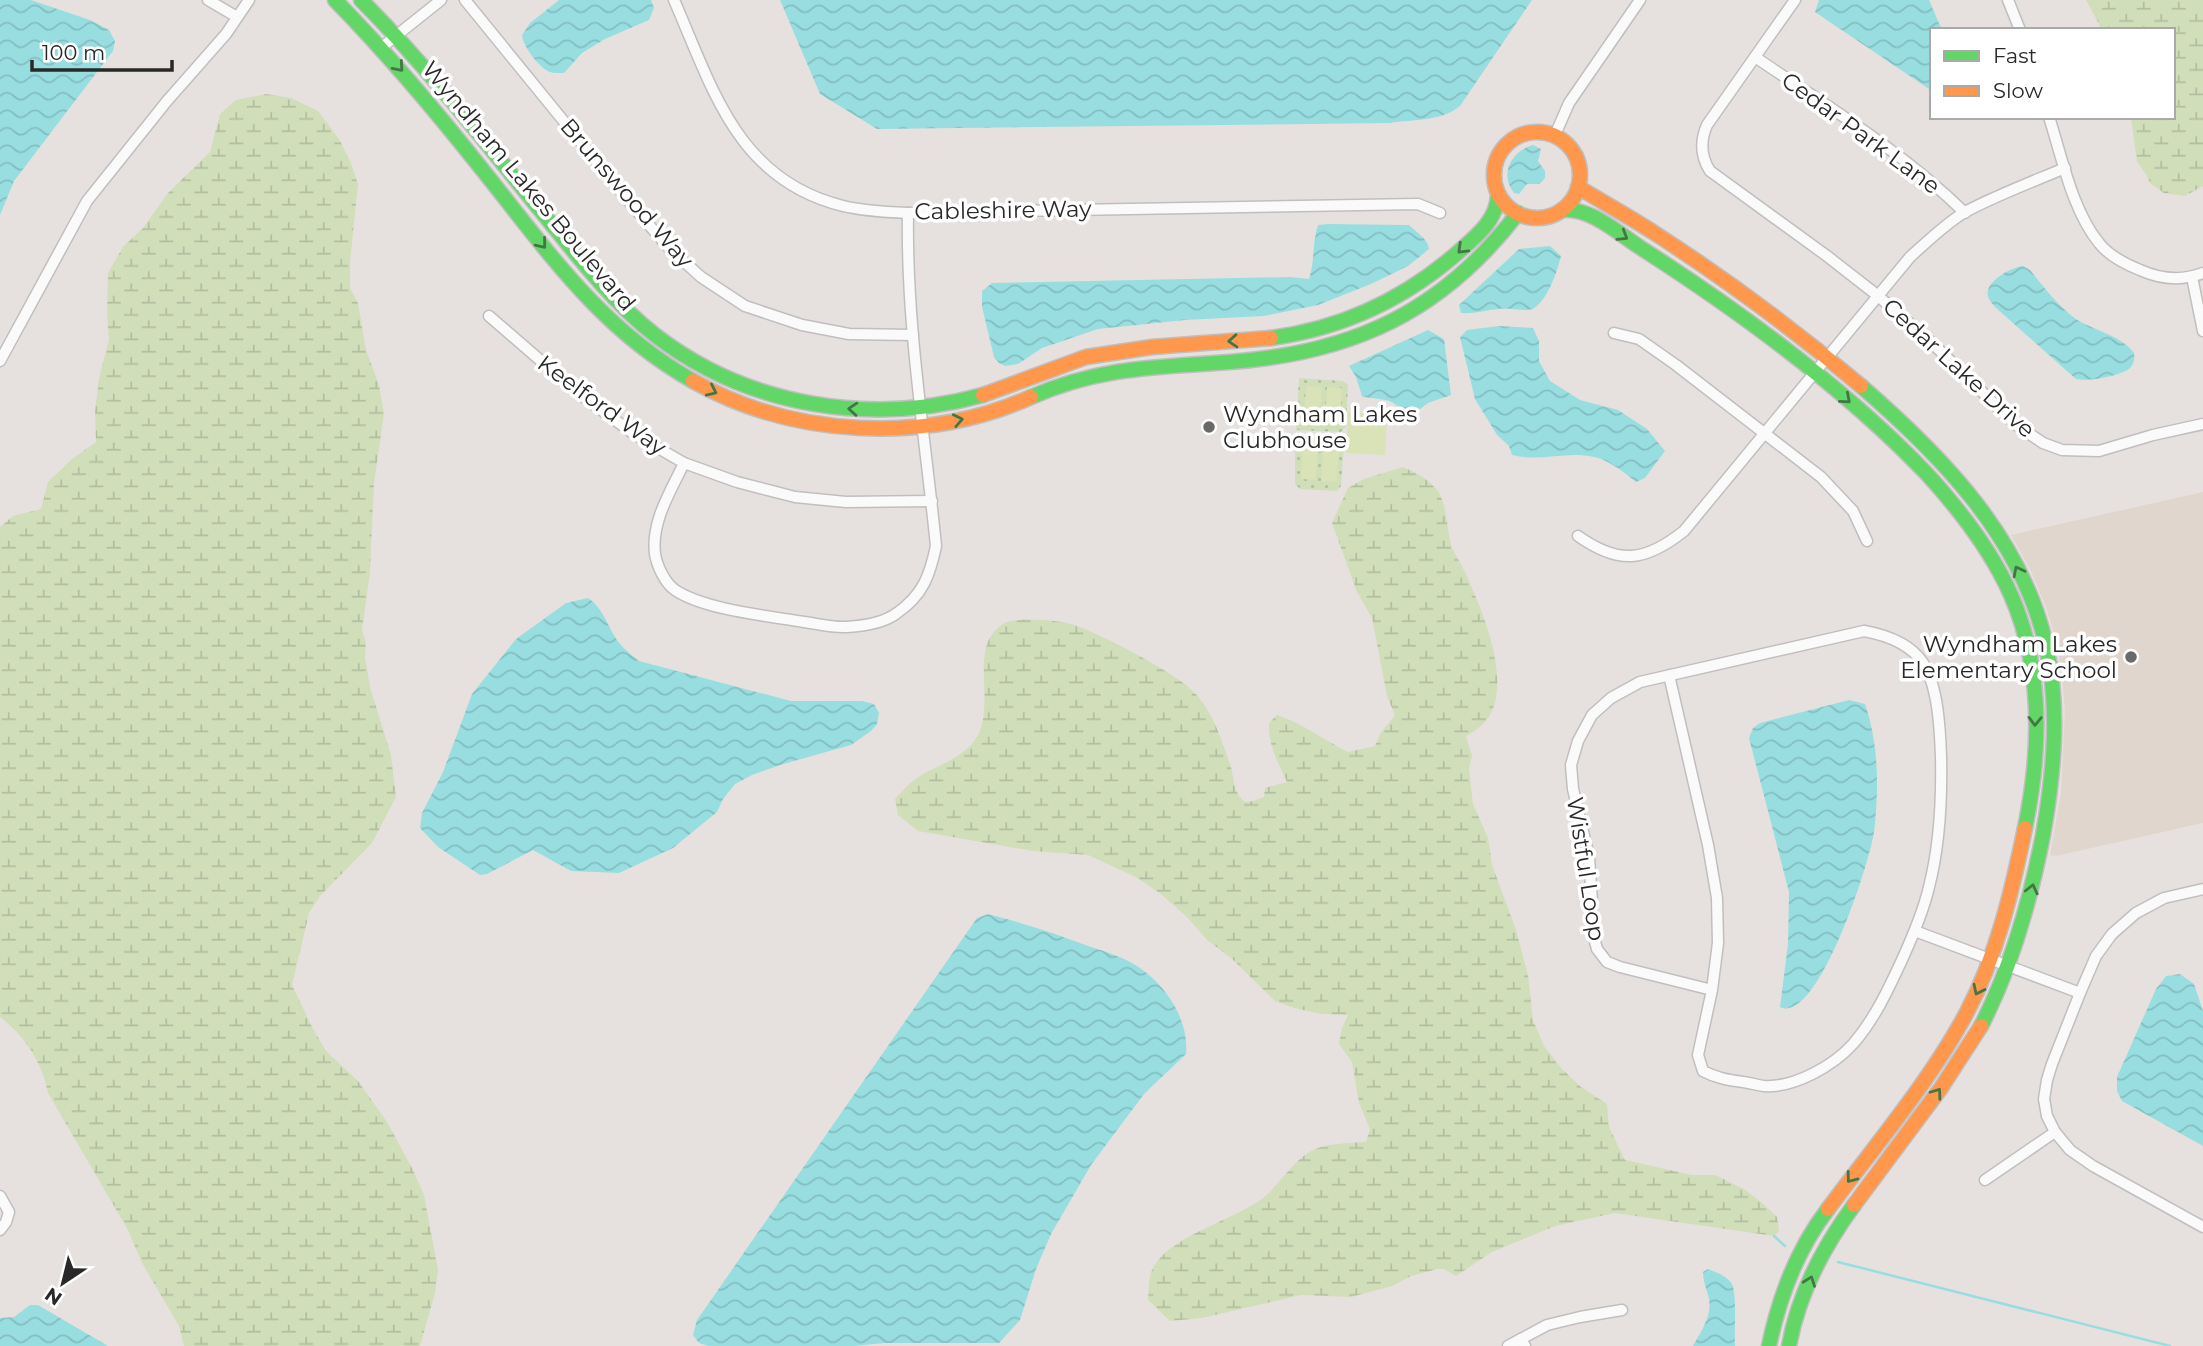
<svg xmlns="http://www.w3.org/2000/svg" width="2203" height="1346" font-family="Montserrat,sans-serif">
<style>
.education{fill:#e0d6cd}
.wetland{fill:url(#wetland-marsh)}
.park{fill:url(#park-dots)}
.pitch{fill:#dae2b8}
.water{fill:url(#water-waves)}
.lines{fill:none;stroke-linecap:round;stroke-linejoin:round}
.stream{stroke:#98dee1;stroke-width:2.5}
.street-casing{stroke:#c0bfbf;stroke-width:13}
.fast-casing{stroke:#c0bfbf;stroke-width:17}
.slow-casing{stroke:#c0bfbf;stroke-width:17}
.street{stroke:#fbfafa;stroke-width:10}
.fast{stroke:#63d668;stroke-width:14}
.slow{stroke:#ff974d;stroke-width:14}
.oneway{stroke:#437645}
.poi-dot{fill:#6a6968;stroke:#fff;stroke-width:2.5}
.labels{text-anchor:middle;stroke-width:7;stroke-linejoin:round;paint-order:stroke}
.street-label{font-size:23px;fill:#282828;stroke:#fff}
.poi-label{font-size:23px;fill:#282828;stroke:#fff;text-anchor:start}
</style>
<defs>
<pattern id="wetland-marsh" width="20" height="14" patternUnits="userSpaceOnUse" patternTransform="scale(1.75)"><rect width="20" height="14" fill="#d0deba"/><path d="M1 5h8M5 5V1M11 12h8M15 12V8" fill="none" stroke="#b3bea0"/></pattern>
<pattern id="park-dots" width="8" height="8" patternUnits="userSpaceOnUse" patternTransform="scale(1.75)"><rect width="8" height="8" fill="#d0deba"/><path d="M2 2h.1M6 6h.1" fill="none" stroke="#b3bea0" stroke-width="1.8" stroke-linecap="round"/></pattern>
<pattern id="water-waves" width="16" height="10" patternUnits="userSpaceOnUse" patternTransform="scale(1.75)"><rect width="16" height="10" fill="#98dee1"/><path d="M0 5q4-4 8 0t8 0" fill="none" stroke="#83bec1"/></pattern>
</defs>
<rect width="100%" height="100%" fill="#e6e1de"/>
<!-- education -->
<path class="education" d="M2203,492V823L2056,856L2050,855L2061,793L2065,712L2062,674L2056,640L2046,607L2031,571L2011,535Z"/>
<!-- wetland -->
<g class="wetland">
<path d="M2086,0H2203V186L2185,196L2164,193L2150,183L2146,174L2137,162L2131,117H2173V30H2102Z"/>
<path d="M266,94L291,98L318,111L339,139L351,163L358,184L350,262V288L358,303L366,350L379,385L384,414L374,483L370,572L362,630L366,643L365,657L370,687L391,755L396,797L372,843L320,896L309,913L292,985L312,1027L326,1051L358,1081L387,1122L413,1170L424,1195L438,1270L435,1293L420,1346H184L179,1326L142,1263L128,1230L48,1093C42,1062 25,1036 0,1017V527L13,516L41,509L48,482L72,459L96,442L95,411L99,378L109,340L107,314L108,273L123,247L143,228L168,193L210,152L220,114L236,100Z"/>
<path d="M1403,467C1416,473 1429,479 1438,491C1447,504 1447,532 1452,548C1456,556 1461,564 1465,572C1481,608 1509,671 1492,711C1487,723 1477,730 1466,736L1472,756L1469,769L1473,804L1488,838L1492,865L1516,930L1528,975L1533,1020L1544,1046L1562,1069L1581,1087L1607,1104L1609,1127L1625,1160L1692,1175H1715L1744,1189L1761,1202L1777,1217L1779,1231L1774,1236L1615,1213L1555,1226L1492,1252L1456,1276L1444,1269H1437L1411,1276L1392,1286L1351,1297L1301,1295L1202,1318L1170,1321L1148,1300C1149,1288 1148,1273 1156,1263C1177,1234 1233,1220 1262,1199C1281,1184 1295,1156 1318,1148C1333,1143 1351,1143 1366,1142L1370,1129L1359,1103L1352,1062L1339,1044L1342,1028L1348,1015L1321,1014L1294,1008L1275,1001L1231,958L1207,940L1187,917L1162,895L1136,877L1088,855L1033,851L918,831L898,815L895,799C901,793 907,785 914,780C935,765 965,759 978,735C993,706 975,660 991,636C994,631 1001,624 1007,622C1024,617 1063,620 1080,627C1106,637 1178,674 1195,693C1214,714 1221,739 1230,764C1235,779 1232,791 1245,802L1253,801L1264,797L1265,788L1287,782C1278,763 1268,745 1269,723L1277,715C1302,723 1324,740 1348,752L1375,746L1380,734L1395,715L1387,696L1372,618L1357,592L1332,523L1348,488L1364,479Z"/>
</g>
<!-- park -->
<g class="park">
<path d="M1299,378L1343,381L1348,385L1346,427L1341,432L1296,430Z"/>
<path d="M1298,433L1339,440L1344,444L1341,486L1337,491L1300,489L1295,484V437Z"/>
</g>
<!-- pitch -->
<g class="pitch">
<path d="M1306,386L1322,387L1320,420L1304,419Z"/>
<path d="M1327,387L1342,388L1340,421L1325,420Z"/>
<path d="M1348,412L1387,415L1385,455L1346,453Z"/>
<path d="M1303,445L1318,446L1316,480L1301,479Z"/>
<path d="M1323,447L1339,448L1337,482L1321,481Z"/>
</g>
<!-- water -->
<g class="water">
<path d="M0,0H31L90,20L109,30L115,41L113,51L14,181L0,215Z"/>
<path d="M559,0H651L654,8L649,20L605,39L582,53L564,73C558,73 551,74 546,70C536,63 523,46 522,35L530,23Z"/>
<path d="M780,0H1532L1460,106C1440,122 1414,119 1390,123L877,129L820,94Z"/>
<path d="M1819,0H1929L1942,30H1932V91L1815,12Z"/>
<path d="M1533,145L1541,149L1538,161L1545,171V178L1539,184H1527L1519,194L1514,193C1499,174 1511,151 1533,145Z"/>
<path d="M1328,224L1409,225C1416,232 1428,239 1429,249L1408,266L1371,284L1318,305L1264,316L1185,320L1098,329L1042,348L1018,364L1005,366L999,363L994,357L982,307V291L992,283L1290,277L1309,279C1315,261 1312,243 1318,225Z"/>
<path d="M1550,246L1561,256C1558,269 1547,303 1532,309C1523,312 1509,307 1499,309C1485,310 1475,314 1461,313L1459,305L1519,249Z"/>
<path d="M2023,266L2030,270C2044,287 2058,306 2076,319C2094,331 2121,335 2134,353C2135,359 2134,364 2129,369C2119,376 2088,382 2076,379L1995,307C1991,302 1986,297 1988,290C1991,279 2012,267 2023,266Z"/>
<path d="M1499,326L1533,328L1539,341V361L1550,381L1580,400L1618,410L1647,429L1665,451L1645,478L1636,482C1622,471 1607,458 1589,456C1563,452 1538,462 1512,455L1509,446L1497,435L1475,399L1460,337L1467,330Z"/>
<path d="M1428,330L1444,339L1451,395L1428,403L1411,416H1405C1402,413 1400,409 1397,406C1389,397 1373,400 1362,396L1356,377L1349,366Z"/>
<path d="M588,598C605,609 608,630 621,645C626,651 633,656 639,661L791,701H862L874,704L879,713L877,724L871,731L851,745L780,765L752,775L735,784L723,799L717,812L673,848L619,873L571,871L533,850L487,874L480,875L438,847L420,828L422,813L443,772L472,694L516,639L566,603Z"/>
<path d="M1849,700L1865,704C1879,745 1879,789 1874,832C1870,861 1818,1025 1780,1007L1788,944L1789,892L1749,738L1753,728L1760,723Z"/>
<path d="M988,914C1023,923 1057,934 1091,947C1107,952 1126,958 1140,968C1167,987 1189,1020 1186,1054L1144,1094L1091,1165L1051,1234L1036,1269L1020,1320L999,1343H884L855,1346H708L699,1343L693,1335L697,1320L977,918Z"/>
<path d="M2180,974L2194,984L2203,1011V1146L2122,1101L2117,1091V1077L2156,989L2166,976Z"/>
<path d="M1708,1269C1716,1272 1727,1276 1732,1284C1737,1294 1734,1332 1735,1346H1693C1701,1331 1712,1317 1709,1299C1707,1289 1703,1282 1703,1272Z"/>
<path d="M30,1305H38L108,1346H0V1318L14,1317Z"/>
</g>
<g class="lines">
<!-- stream -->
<g class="stream">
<path d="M1774,1236L1785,1246"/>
<path d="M1838,1262L2170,1346"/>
</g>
<!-- street casing -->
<g class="street-casing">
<g id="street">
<path d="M208,0L237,17"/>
<path d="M465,0L636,210L669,248L701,277L745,306L802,325L849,334L913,335"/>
<path d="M674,0C713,89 737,180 843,206C864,211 886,212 908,213L1418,204L1440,213"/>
<path d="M1795,0L1707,125C1700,141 1701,157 1710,171L1827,256L1877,295L1932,343L2015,424L2043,443L2062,450L2099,451L2153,435L2203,424"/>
<path d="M2008,0L2020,30"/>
<path d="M382,47L441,0"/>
<path d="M1755,57C1827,106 1903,152 1965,213"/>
<path d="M2049,117C2062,157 2072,210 2099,243C2109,256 2125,264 2140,270C2160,279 2182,281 2203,273"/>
<path d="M1555,135L1569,103L1640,0"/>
<path d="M2192,277L2203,331"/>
<path d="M489,316L577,392L634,434L684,463L737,482L795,497L846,502L932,501"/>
<path d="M1614,333L1639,339L1676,365L1821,477L1853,511L1867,541"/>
<path d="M0,361L87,201L167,101L226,34L249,0"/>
<path d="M684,463C671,491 651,521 655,554C657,566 665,583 675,590C705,610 769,616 804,622C818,624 833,628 847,627C863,626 884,623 897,613C923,595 930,575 936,546C925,435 906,324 908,213"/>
<path d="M1578,536C1619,565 1645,562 1684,531L1910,257C1928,241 1945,224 1965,212C1997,195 2032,182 2065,168"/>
<path d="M1669,675L1708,845L1717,898L1718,943L1712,990L1698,1055L1703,1071C1716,1078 1728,1080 1743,1082C1750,1083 1757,1085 1764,1086C1794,1088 1833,1066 1853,1044C1874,1020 1888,990 1901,962C1912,938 1923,913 1929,887C1940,844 1942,800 1941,756C1940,729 1938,686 1923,663C1910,643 1886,635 1864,631L1640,682L1611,698L1592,715L1578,741L1571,765L1573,789L1589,857L1592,901L1591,927L1597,949L1607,962L1620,967L1712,990"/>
<path d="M2203,889L2164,898L2136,913L2112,934L2096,956L2080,993L2052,1064L2047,1080L2044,1099L2047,1116L2055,1132L2070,1150L2093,1166L2203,1227"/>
<path d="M1915,931L2080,993"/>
<path d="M1985,1180L2055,1132"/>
<path d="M0,1196L9,1212L6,1222L0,1230"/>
<path d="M1521,1339L1547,1325L1580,1317L1622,1310"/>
<path d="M1508,1346L1521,1339L1525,1346"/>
</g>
</g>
<!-- fast casing -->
<g class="fast-casing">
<g id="fast">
<path d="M335,0C387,53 435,110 481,168C547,250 599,328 693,381"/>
<path d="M361,0C425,64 480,135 537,206C574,251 609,299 655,335C748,407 872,426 983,395"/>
<path d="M1562,210C1590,207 1618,233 1641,248C1739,311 1846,389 1927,474C1960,510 1991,550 2011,595C2043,668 2041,751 2025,828"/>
<path d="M1271,338C1345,328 1409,297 1464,247C1480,233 1497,218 1498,195"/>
<path d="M1861,386C1942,456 2022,538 2046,645C2060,707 2054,773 2043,835C2030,902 2012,966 1981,1026"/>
<path d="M1031,397C1099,367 1157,367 1230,362C1353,353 1442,312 1518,213"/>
<path d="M1769,1346C1779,1298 1798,1248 1828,1209"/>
<path d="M1789,1346C1798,1295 1824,1246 1854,1205"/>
</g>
</g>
<!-- slow casing -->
<g class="slow-casing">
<g id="slow">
<circle cx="1537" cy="175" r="43"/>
<path d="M1578,187C1604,203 1630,217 1656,234C1727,280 1796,331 1861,386"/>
<path d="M693,381C794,438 926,444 1031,397"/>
<path d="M983,395L1086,357L1152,347L1271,338"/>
<path d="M1854,1205L1941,1088L1981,1026"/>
<path d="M1828,1209C1874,1147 1931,1080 1967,1012C1997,955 2012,891 2025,828"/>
</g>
</g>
<!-- street -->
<use href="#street" class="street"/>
<!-- fast -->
<use href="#fast" class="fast"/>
<!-- slow -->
<use href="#slow" class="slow"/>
</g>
<!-- one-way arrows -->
<defs><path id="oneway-chevron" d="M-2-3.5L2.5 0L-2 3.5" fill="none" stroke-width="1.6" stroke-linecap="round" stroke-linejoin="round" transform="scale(1.75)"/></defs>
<g class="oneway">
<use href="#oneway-chevron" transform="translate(399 67) rotate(49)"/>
<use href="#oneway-chevron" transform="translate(1623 236) rotate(32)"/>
<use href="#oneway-chevron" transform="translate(542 244) rotate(51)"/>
<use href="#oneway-chevron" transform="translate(1462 249) rotate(136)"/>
<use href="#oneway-chevron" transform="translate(1233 341) rotate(176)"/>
<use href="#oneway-chevron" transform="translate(712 391) rotate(25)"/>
<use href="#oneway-chevron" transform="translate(1846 399) rotate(41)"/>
<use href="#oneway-chevron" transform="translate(853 409) rotate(-176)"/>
<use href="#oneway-chevron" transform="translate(958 420) rotate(-12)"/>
<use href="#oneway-chevron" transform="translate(2018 571) rotate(-117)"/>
<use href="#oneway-chevron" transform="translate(2035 721) rotate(91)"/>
<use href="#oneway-chevron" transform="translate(2032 889) rotate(-77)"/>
<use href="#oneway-chevron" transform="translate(1978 990) rotate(116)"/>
<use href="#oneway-chevron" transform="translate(1937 1093) rotate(-54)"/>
<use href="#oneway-chevron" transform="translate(1851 1178) rotate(127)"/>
<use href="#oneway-chevron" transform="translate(1810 1281) rotate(-70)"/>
</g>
<!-- markers -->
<g class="poi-dot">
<circle cx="1209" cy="427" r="7"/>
<circle cx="2131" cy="657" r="7"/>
</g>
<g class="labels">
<!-- street labels -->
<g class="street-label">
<text transform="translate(1861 133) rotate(36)" y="8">Cedar Park Lane</text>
<text transform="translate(529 186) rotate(50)" y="8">Wyndham Lakes Boulevard</text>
<text transform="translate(627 193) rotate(49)" y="8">Brunswood Way</text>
<text transform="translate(1003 210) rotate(-1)" y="8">Cableshire Way</text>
<text transform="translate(1959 368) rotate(42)" y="8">Cedar Lake Drive</text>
<text transform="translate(602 405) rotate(36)" y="8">Keelford Way</text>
<text transform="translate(1586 869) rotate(81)" y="8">Wistful Loop</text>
</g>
<!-- poi labels -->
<g class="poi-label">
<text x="1223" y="422">Wyndham Lakes<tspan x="1223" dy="26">Clubhouse</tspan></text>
<text x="2117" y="652" text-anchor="end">Wyndham Lakes<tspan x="2117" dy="26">Elementary School</tspan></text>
</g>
</g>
<!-- legend -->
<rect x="1930" y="28" width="245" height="91" fill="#ffffff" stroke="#a9a9a9" stroke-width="2"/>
<rect x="1944" y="51" width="35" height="10" fill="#63d668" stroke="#a9a9a9" stroke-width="2"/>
<text x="1993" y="63" font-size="21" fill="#282828">Fast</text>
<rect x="1944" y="86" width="35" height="10" fill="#ff974d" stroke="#a9a9a9" stroke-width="2"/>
<text x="1993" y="98" font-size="21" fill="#282828">Slow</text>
<!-- north arrow -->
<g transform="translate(63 1283) rotate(215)" stroke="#ffffff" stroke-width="5" paint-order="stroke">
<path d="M0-5L12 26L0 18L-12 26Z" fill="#282828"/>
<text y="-10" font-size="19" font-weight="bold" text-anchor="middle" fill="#282828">N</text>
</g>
<!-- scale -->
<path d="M32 60v10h140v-10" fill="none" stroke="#282828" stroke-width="3.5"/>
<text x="42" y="60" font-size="21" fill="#282828" stroke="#ffffff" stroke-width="5" paint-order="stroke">100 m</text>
</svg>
